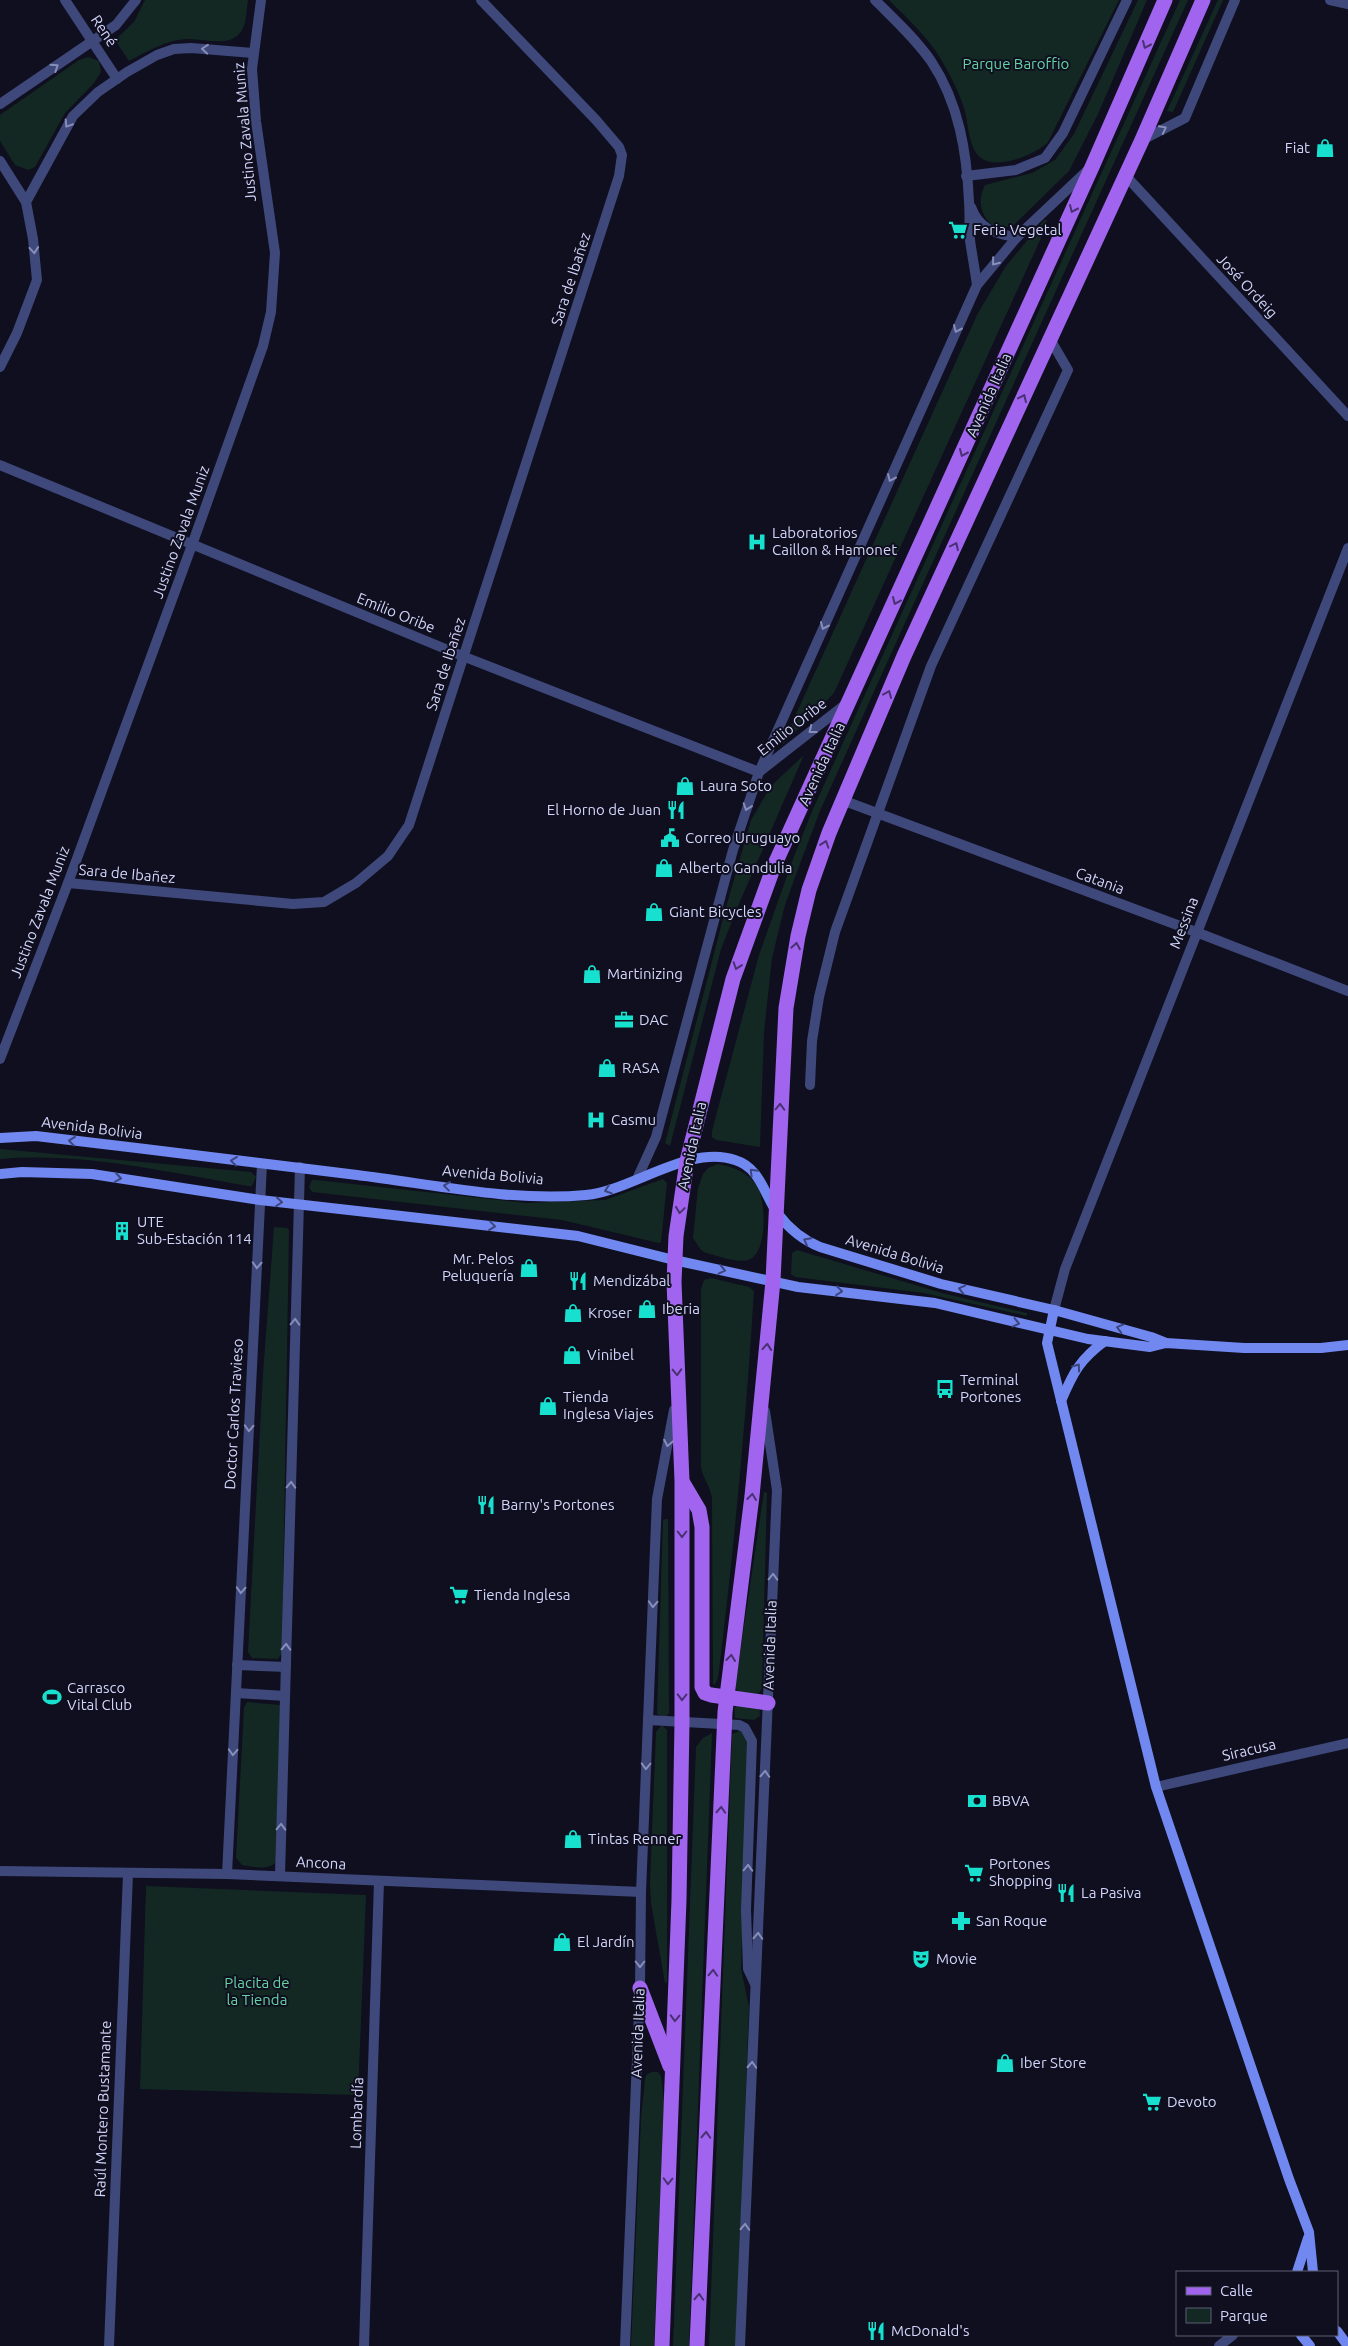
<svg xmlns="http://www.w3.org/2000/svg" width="1348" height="2346" font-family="Ubuntu,sans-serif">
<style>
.green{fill:#132823}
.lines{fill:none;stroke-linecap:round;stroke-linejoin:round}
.street{stroke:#3e487a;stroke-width:10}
.secondary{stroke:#7288f1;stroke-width:10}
.primary{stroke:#a064ef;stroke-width:15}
.oneway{stroke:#493172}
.oneway2{stroke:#888eba}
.oneway3{stroke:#3c457d}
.labels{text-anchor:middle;stroke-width:4;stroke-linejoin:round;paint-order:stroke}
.street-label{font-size:15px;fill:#d2d5fa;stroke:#0f0f1f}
.park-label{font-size:15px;fill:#65d3a2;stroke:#0f0f1f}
.poi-label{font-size:15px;fill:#d2d5fa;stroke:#0f0f1f;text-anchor:start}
</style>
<rect width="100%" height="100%" fill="#0f0f1f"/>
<!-- green -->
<g class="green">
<path d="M145,0H248C246,11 247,25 240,33C227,48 204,38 187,39C166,40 148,51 129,61L115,40L134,22Z"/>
<path d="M889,0H1119L1048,142C1036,155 996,170 981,158C967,147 969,120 963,105C959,93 953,81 947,70C933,42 911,22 889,0Z"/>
<path d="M1138,0H1147L1098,114L1069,171L1014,225L1007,227H995C980,217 977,200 985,185L1032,173L1055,160L1074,134Z"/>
<path d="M1180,0H1188L885,667L820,811L801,861L785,905L772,958L764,1032L760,1147L716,1140L712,1137V1131L759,955L793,859L813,809Z"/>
<path d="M1218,0H1223L1173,112L1167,111Z"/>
<path d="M88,57L99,61L101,72L94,83L65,113L35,167L28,170L15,165L0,141V115L79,60Z"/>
<path d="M1044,220H1047V222L1041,238L834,693L782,745L978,313L1006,266Z"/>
<path d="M804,755L738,906L721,949L670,1146L665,1143L725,911L751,820L771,786Z"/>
<path d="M0,1149L251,1172L256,1177L252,1186H248C167,1172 83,1152 0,1159Z"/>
<path d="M718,1164C733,1167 748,1172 757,1186C766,1200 768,1255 748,1260C736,1263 718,1256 706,1253L701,1250L693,1238L698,1188L703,1174L708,1168Z"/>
<path d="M663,1179L667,1183L661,1242L659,1243L562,1220L312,1192L309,1187L312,1180H316L526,1203L605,1200Z"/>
<path d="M274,1227L287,1228L289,1230L282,1653L278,1659L252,1658L248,1652L263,1374Z"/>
<path d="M797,1250L942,1293L1027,1313V1316L924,1293L795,1277L791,1274L792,1253Z"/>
<path d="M711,1278L749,1287L754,1291C746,1420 734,1549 718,1678L715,1684H713L712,1499C711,1487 703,1479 701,1467V1289L704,1280Z"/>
<path d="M764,1492L767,1493L762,1688L758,1695L738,1692L735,1686Z"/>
<path d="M666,1519H668L669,1713L665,1717L657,1714L663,1520Z"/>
<path d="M247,1702L280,1705L277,1861C269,1871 253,1867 242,1865L236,1858L244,1708Z"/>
<path d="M739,1705L759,1707L760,1716L754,1720L735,1718L734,1708Z"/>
<path d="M662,1725L667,1730V1982L665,1983L651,1903L650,1883L656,1732Z"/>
<path d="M739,1731L748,1735L741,1969L749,2007L736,2346H709L732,1734Z"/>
<path d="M712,1733L689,2346H673L696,1747L703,1738Z"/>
<path d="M146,1886L366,1895L358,2095L140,2089Z"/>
<path d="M652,2072H658L661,2076L664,2101L654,2346H631L641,2119L645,2079L647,2074Z"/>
</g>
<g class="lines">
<!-- street -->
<g class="street">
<path d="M65,0L117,79"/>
<path d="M875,0C894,19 915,38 931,61C959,103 967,153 969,202C970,215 969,228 970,240C972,255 975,270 977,285"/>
<path d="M1330,0L1348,4"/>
<path d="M0,104L116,25L136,0"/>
<path d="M1142,140L1185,118L1235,0"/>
<path d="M0,161L26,202L33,239L37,280L17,333L0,367"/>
<path d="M1125,175L1348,416"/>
<path d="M966,176L1016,170L1045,158L1063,133L1127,0"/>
<path d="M26,202L73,116L98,92L127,72L157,55L174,49L191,48L253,53"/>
<path d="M971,207C979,229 995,234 1017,237"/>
<path d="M0,465L465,657L759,772L846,704"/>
<path d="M842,800L1196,932L1348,991"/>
<path d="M68,883L293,904L324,902L356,883L388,856L409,825L619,176L622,155L619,147L596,120L481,0"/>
<path d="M0,1059L68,883L192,545L263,346L271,312L275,253L256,121L252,69L261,0"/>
<path d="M810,1085L812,1041L819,997L835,932L931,666L1068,370L1050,339"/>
<path d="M637,1179L656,1137L733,850L759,772L977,285L1017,237L1088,170"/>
<path d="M1054,1310L1065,1269L1348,548"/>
<path d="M237,1665L286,1667"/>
<path d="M236,1693L285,1696"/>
<path d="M648,1720L739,1725L745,1728L752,1741L746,1910L748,1969L755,1984"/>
<path d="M1156,1787L1348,1743"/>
<path d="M0,1871L227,1874L641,1892"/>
<path d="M227,1874L262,1164"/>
<path d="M280,1876L300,1167"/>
<path d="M109,2346L128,1874"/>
<path d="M364,2346L379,1881"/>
<path d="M625,2346L640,1988L641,1892L657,1499L674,1410"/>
<path d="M740,2346L777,1490L765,1411"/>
<path d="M1219,2346L1233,2335"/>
</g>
<!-- secondary -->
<g class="secondary">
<path d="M0,1138L36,1136C143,1149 250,1161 357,1175C432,1184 511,1202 586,1195C631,1191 689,1144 735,1160C761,1168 764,1195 778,1214C790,1230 803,1240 820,1247L941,1284L1054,1310L1151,1337L1166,1343"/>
<path d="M0,1174L22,1172L92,1174L260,1200L578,1236L674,1260L798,1287L935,1303L1088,1339L1150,1347L1166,1343L1244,1348H1321L1348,1345"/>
<path d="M1054,1310L1047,1343L1156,1787L1289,2179L1309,2232L1313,2272"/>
<path d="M1061,1401C1073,1373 1080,1359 1105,1341"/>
<path d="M1297,2272L1308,2238"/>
<path d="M1337,2331L1348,2346"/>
<path d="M1301,2335L1310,2346"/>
</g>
<!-- primary -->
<g class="primary">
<path d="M683,1483L699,1510L702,1527V1687L705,1693L711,1695L768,1703"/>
<path d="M640,1988L670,2066"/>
<path d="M662,2346L679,1900L682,1722V1481L674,1282L676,1236L687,1161L733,979L774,866L1092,167L1165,0"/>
<path d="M697,2346L725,1712L752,1496L773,1281L786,1008L798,936L809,890L829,833L904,656L1142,140L1203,0"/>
</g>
</g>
<!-- one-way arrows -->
<defs><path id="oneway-chevron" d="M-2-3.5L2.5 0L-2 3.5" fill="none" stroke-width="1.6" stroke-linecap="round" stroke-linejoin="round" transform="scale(1.25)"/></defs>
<g class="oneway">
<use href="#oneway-chevron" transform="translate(1146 45) rotate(114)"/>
<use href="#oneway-chevron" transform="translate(1073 209) rotate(114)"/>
<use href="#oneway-chevron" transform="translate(1023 398) rotate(-65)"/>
<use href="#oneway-chevron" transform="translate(963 453) rotate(114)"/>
<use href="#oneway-chevron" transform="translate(955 546) rotate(-65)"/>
<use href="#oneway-chevron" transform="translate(896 601) rotate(114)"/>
<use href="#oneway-chevron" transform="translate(888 694) rotate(-67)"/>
<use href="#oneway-chevron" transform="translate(825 844) rotate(-71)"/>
<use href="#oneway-chevron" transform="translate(796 946) rotate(-80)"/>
<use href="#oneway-chevron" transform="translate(737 966) rotate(109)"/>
<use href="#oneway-chevron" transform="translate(780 1107) rotate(-88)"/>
<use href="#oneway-chevron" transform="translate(680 1210) rotate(98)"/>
<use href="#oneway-chevron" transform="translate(767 1347) rotate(-85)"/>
<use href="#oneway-chevron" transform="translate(677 1372) rotate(88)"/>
<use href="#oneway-chevron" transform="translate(752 1497) rotate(-83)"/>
<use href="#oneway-chevron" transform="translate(682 1534) rotate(90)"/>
<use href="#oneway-chevron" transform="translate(731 1658) rotate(-83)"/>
<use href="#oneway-chevron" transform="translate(682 1697) rotate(91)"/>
<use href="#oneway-chevron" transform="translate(721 1810) rotate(-87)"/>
<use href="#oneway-chevron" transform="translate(713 1973) rotate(-87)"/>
<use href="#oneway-chevron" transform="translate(675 2018) rotate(92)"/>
<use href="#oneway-chevron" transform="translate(706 2135) rotate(-87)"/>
<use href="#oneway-chevron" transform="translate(668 2181) rotate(92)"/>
<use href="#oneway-chevron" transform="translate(699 2297) rotate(-87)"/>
</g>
<g class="oneway2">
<use href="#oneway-chevron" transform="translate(205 49) rotate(-175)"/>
<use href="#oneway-chevron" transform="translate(55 67) rotate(-34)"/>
<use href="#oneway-chevron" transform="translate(68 124) rotate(123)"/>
<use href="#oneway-chevron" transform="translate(1163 129) rotate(-27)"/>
<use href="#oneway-chevron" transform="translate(34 250) rotate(85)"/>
<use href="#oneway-chevron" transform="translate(995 262) rotate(129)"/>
<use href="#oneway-chevron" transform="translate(957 329) rotate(114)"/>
<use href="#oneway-chevron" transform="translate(891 478) rotate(114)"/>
<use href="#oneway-chevron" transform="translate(824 626) rotate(114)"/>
<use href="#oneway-chevron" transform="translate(812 730) rotate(142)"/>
<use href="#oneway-chevron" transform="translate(747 807) rotate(109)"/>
<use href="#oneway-chevron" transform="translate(257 1265) rotate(93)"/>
<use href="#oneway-chevron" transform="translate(295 1322) rotate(-88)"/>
<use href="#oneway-chevron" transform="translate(249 1428) rotate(93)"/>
<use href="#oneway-chevron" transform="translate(668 1443) rotate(101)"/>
<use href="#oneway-chevron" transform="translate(291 1485) rotate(-88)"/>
<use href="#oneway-chevron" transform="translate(773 1577) rotate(-88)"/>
<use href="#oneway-chevron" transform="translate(241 1590) rotate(93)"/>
<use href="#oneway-chevron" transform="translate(653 1604) rotate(93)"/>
<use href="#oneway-chevron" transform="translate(286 1647) rotate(-88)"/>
<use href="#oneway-chevron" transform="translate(233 1752) rotate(93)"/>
<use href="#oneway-chevron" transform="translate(646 1766) rotate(92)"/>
<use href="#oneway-chevron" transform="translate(765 1774) rotate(-87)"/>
<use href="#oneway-chevron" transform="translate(281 1827) rotate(-88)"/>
<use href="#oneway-chevron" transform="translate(748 1868) rotate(-88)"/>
<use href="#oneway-chevron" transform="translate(758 1936) rotate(-87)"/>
<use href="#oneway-chevron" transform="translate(640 1964) rotate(90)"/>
<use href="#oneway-chevron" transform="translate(752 2065) rotate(-87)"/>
<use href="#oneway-chevron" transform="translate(745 2227) rotate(-87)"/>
</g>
<g class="oneway3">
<use href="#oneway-chevron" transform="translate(72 1141) rotate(-173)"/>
<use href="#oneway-chevron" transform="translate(234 1161) rotate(-173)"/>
<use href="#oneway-chevron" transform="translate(753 1172) rotate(-134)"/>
<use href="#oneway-chevron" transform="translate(118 1178) rotate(9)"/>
<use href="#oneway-chevron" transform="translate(447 1186) rotate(-173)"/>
<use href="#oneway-chevron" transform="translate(608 1190) rotate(161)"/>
<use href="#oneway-chevron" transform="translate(279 1202) rotate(5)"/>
<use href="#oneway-chevron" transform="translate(492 1226) rotate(7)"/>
<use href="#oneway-chevron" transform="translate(807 1241) rotate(-152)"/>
<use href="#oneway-chevron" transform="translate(722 1270) rotate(13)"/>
<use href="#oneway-chevron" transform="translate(962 1289) rotate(-167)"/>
<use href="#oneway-chevron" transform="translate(839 1291) rotate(6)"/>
<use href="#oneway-chevron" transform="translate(1016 1323) rotate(13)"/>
<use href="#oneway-chevron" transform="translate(1120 1328) rotate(-165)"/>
<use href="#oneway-chevron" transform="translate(1077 1367) rotate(-54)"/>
</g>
<!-- icons -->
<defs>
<g id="shop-bare" transform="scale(1.5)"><path d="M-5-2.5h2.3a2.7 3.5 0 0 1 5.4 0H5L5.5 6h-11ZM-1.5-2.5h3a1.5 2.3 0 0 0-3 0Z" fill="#17e1ce" stroke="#0f0f1f" stroke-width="2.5" paint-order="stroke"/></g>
<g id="supermarket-bare" transform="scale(1.5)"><path d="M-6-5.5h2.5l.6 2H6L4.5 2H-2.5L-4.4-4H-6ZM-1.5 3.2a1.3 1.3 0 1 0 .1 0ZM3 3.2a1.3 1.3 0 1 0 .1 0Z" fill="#17e1ce" stroke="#0f0f1f" stroke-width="2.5" paint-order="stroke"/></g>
<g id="hospital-bare" transform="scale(1.5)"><path d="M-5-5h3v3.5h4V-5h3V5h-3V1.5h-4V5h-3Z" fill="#17e1ce" stroke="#0f0f1f" stroke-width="2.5" paint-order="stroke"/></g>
<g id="restaurant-bare" transform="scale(1.5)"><path d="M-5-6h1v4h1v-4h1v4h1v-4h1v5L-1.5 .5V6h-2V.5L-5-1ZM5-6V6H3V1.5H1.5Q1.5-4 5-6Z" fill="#17e1ce" stroke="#0f0f1f" stroke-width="2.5" paint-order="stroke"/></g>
<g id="civic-bare" transform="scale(1.5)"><path d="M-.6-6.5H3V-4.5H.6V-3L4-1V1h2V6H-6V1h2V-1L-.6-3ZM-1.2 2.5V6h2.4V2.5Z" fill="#17e1ce" stroke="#0f0f1f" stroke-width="2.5" paint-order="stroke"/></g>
<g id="office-bare" transform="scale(1.5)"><path d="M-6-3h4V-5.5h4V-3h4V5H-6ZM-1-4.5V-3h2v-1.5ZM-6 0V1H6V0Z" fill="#17e1ce" stroke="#0f0f1f" stroke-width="2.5" paint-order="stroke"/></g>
<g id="building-bare" transform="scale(1.5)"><path d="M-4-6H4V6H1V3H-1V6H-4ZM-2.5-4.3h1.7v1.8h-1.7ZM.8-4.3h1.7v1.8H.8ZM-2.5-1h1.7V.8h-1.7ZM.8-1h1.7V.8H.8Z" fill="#17e1ce" stroke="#0f0f1f" stroke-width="2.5" paint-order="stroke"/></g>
<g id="bus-bare" transform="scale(1.5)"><path d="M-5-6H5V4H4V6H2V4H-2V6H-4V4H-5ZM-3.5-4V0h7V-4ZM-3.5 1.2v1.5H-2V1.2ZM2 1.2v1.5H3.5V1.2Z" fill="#17e1ce" stroke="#0f0f1f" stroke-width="2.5" paint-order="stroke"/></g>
<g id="stadium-bare" transform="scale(1.5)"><path d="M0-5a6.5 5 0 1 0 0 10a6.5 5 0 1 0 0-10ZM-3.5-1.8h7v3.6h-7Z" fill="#17e1ce" stroke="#0f0f1f" stroke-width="2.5" paint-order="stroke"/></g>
<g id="bank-bare" transform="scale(1.5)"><path d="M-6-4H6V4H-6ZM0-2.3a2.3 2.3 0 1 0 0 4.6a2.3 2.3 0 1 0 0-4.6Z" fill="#17e1ce" stroke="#0f0f1f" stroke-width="2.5" paint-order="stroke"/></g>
<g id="pharmacy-bare" transform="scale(1.5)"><path d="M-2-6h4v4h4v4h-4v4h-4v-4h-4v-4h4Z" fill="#17e1ce" stroke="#0f0f1f" stroke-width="2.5" paint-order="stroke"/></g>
<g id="theatre-bare" transform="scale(1.5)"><path d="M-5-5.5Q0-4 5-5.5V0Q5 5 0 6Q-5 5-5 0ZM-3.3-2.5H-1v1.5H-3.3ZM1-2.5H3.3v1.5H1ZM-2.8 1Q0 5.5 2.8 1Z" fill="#17e1ce" stroke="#0f0f1f" stroke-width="2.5" paint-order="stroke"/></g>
</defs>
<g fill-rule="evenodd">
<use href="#shop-bare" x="1325" y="148"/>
<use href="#supermarket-bare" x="958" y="230"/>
<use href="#hospital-bare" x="757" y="542"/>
<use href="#shop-bare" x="685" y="786"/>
<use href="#restaurant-bare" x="676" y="810"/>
<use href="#civic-bare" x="670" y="838"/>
<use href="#shop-bare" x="664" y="868"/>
<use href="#shop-bare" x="654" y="912"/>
<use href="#shop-bare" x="592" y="974"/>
<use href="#office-bare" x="624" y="1020"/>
<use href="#shop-bare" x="607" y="1068"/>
<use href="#hospital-bare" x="596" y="1120"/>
<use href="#building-bare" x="122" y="1231"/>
<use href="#shop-bare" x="529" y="1268"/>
<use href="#restaurant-bare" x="578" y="1281"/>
<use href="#shop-bare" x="647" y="1309"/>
<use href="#shop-bare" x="573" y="1313"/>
<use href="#shop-bare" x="572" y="1355"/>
<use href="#bus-bare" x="945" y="1389"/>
<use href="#shop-bare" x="548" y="1406"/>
<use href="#restaurant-bare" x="486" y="1505"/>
<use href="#supermarket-bare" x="459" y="1595"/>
<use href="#stadium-bare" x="52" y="1697"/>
<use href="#bank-bare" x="977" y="1801"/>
<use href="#shop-bare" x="573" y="1839"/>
<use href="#supermarket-bare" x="974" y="1873"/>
<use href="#restaurant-bare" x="1066" y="1893"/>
<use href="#pharmacy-bare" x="961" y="1921"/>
<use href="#shop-bare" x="562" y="1942"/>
<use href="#theatre-bare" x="921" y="1959"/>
<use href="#shop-bare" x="1005" y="2063"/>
<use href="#supermarket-bare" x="1152" y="2102"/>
<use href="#restaurant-bare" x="876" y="2331"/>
</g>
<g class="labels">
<!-- street labels -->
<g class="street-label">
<text transform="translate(104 31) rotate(56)" y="5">René</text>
<text transform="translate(245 132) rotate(-95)" y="5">Justino Zavala Muniz</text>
<text transform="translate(571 279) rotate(-72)" y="5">Sara de Ibañez</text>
<text transform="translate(1247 286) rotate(47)" y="5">José Ordeig</text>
<text transform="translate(989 395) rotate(-66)" y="5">Avenida Italia</text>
<text transform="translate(181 532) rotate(-70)" y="5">Justino Zavala Muniz</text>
<text transform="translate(396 613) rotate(22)" y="5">Emilio Oribe</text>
<text transform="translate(446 664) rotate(-72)" y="5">Sara de Ibañez</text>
<text transform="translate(792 727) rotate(-38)" y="5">Emilio Oribe</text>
<text transform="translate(822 764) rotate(-65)" y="5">Avenida Italia</text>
<text transform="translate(127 874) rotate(5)" y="5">Sara de Ibañez</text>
<text transform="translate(1100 881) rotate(20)" y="5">Catania</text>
<text transform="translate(40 912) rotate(-69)" y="5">Justino Zavala Muniz</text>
<text transform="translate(1184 923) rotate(-69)" y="5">Messina</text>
<text transform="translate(92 1128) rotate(7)" y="5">Avenida Bolivia</text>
<text transform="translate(692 1146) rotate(-78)" y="5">Avenida Italia</text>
<text transform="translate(493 1175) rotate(5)" y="5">Avenida Bolivia</text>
<text transform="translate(895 1254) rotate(17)" y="5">Avenida Bolivia</text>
<text transform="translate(234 1414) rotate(-87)" y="5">Doctor Carlos Travieso</text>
<text transform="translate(770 1645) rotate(-88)" y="5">Avenida Italia</text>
<text transform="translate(1249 1750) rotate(-13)" y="5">Siracusa</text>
<text transform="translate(321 1863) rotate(3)" y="5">Ancona</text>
<text transform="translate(638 2033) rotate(-88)" y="5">Avenida Italia</text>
<text transform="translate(103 2109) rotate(-88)" y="5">Raúl Montero Bustamante</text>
<text transform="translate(357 2113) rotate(-88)" y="5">Lombardía</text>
</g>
<!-- park labels -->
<g class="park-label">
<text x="1016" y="69">Parque Baroffio</text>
<text x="257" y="1988">Placita de<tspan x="257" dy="17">la Tienda</tspan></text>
</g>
<!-- poi labels -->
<g class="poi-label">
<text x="1310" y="153" text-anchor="end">Fiat</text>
<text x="973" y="235">Feria Vegetal</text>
<text x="772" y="538">Laboratorios<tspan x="772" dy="17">Caillon &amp; Hamonet</tspan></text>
<text x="700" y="791">Laura Soto</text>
<text x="661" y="815" text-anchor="end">El Horno de Juan</text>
<text x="685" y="843">Correo Uruguayo</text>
<text x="679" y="873">Alberto Gandulia</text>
<text x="669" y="917">Giant Bicycles</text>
<text x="607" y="979">Martinizing</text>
<text x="639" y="1025">DAC</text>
<text x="622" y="1073">RASA</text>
<text x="611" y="1125">Casmu</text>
<text x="137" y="1227">UTE<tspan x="137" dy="17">Sub-Estación 114</tspan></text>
<text x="514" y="1264" text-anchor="end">Mr. Pelos<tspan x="514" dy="17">Peluquería</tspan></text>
<text x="593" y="1286">Mendizábal</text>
<text x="662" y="1314">Iberia</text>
<text x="588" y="1318">Kroser</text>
<text x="587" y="1360">Vinibel</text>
<text x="960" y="1385">Terminal<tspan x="960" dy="17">Portones</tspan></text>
<text x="563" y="1402">Tienda<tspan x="563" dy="17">Inglesa Viajes</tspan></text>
<text x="501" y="1510">Barny's Portones</text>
<text x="474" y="1600">Tienda Inglesa</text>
<text x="67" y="1693">Carrasco<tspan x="67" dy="17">Vital Club</tspan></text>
<text x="992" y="1806">BBVA</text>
<text x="588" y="1844">Tintas Renner</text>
<text x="989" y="1869">Portones<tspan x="989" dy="17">Shopping</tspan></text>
<text x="1081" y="1898">La Pasiva</text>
<text x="976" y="1926">San Roque</text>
<text x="577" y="1947">El Jardín</text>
<text x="936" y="1964">Movie</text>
<text x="1020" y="2068">Iber Store</text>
<text x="1167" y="2107">Devoto</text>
<text x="891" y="2336">McDonald's</text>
</g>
</g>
<!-- legend -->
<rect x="1176" y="2271" width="162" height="65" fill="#0f0f1f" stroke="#5d5e77"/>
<rect x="1186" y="2287" width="25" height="8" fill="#a064ef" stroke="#5d5e77"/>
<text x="1220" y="2296" font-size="15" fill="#d2d5fa">Calle</text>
<rect x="1186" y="2308" width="25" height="15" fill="#132823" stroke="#5d5e77"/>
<text x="1220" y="2321" font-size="15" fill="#d2d5fa">Parque</text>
</svg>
